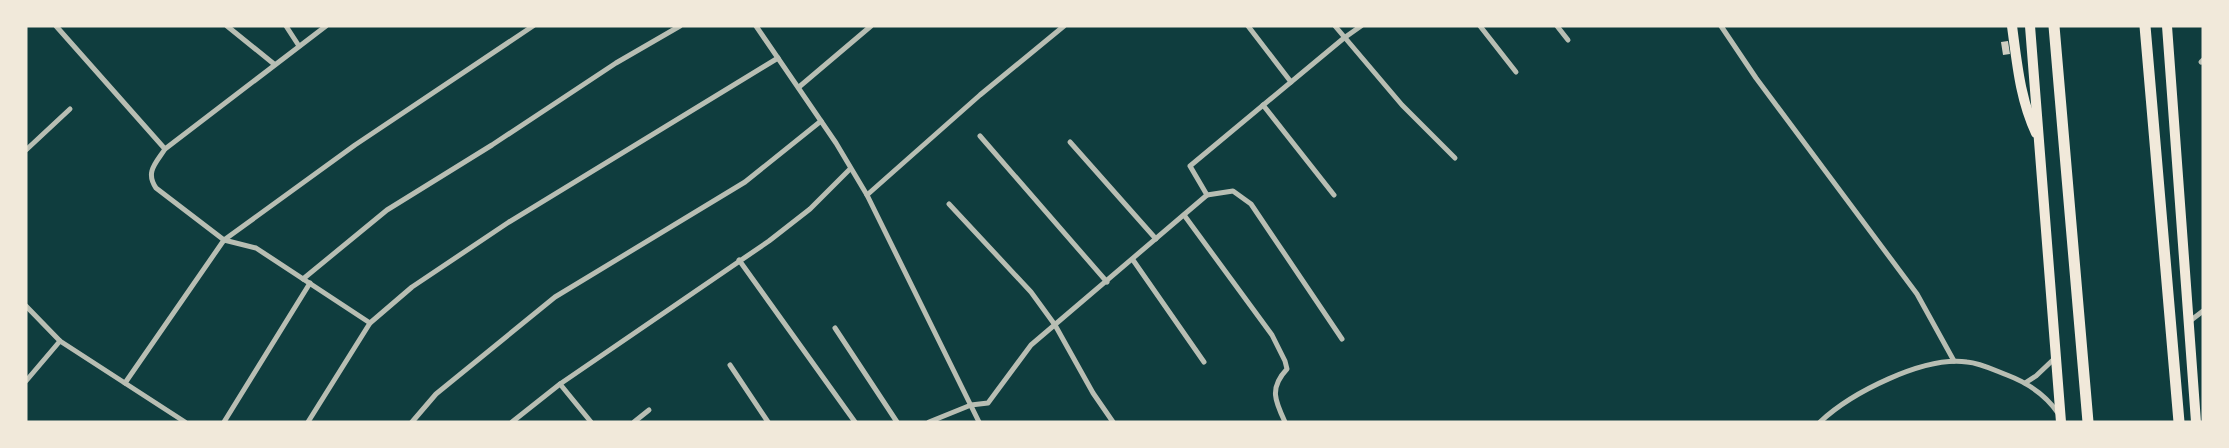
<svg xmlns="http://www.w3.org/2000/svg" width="2229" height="448" font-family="'Titillium Web',sans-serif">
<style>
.building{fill:#cfcfc3}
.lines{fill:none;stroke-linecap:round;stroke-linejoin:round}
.minor{stroke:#b8beb3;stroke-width:5}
.primary{stroke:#f1e9da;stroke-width:10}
.motorway{stroke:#f1e9da;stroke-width:11}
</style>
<rect width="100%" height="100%" fill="#0f3d3e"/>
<!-- building -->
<path class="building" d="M2008,41L2010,54L2003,55L2001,42Z"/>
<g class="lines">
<!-- minor -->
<g class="minor">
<path d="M56,26L165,149"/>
<path d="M227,26L274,64"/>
<path d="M286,26L299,46"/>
<path d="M326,26L165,149C156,163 145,172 156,188L224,240L256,248L370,323"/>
<path d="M756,26L836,143L867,195L979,422"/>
<path d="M1248,26L1291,82"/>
<path d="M1335,26L1402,105L1455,158"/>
<path d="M1480,26L1516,72"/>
<path d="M1557,26L1568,40"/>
<path d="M1721,26L1756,78L1917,294L1954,361"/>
<path d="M2201,62L2203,60"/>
<path d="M799,87L871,26"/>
<path d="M1263,105L1334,195"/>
<path d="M980,136L1107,282"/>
<path d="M1070,142L1156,239"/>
<path d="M26,150L70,109"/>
<path d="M867,195L980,95L1064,26"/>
<path d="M1207,195L1233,191L1251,204L1342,339"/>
<path d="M949,204L1031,292L1055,325L1093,393L1113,422"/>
<path d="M1184,215L1272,335L1285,361L1287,369C1269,388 1275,401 1285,422"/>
<path d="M739,260L855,422"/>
<path d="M1133,260L1204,362"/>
<path d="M303,279L387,210L492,145L616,63L680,26"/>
<path d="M26,306L60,341L185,422"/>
<path d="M2190,321L2203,311"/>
<path d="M835,328L897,422"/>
<path d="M730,365L768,422"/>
<path d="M26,381L60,341"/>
<path d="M125,383L224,240L355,145L533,26"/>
<path d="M2025,383L2036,376L2055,358"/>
<path d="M560,384L591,422"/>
<path d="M224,422L310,283"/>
<path d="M308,422L370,323L412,287L509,222L778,58"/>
<path d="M412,422L436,394L555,297L745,182L821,121"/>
<path d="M512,422L560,384L769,241L810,209L850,169"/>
<path d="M634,422L649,410"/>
<path d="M929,422L971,405L988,403L1031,345L1207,195L1190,166L1344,38L1361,26"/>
<path d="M1820,422C1851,393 1923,356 1967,362C1980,363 1994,370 2007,375C2028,383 2045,394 2058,413"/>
</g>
<!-- primary -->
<g class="primary">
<path d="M2012,26C2017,63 2020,99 2036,133"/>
<path d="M2030,26L2061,422"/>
<path d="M2167,26L2196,422"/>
</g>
<!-- motorway -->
<g class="motorway">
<path d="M2054,26L2088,422"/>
<path d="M2145,26L2179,422"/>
</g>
</g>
<!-- border -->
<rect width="2229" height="448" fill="none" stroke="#f1e9da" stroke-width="55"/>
</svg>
